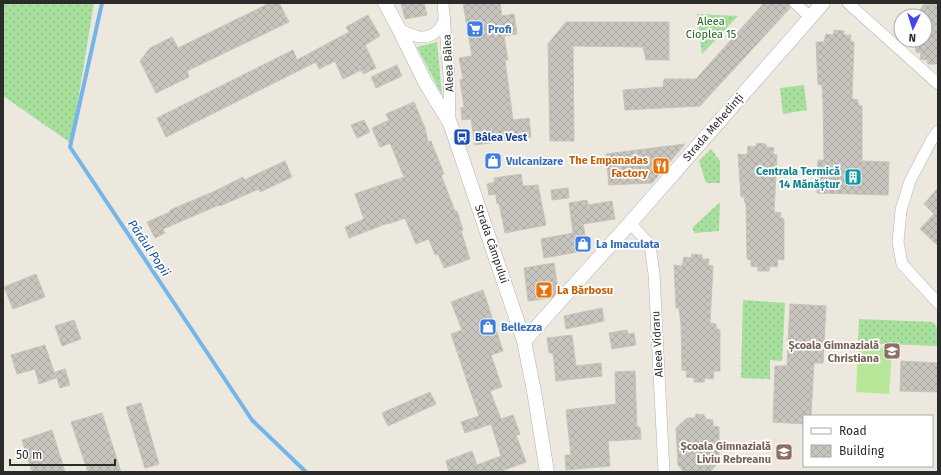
<svg xmlns="http://www.w3.org/2000/svg" width="941" height="475" font-family="'Fira Sans',sans-serif">
<style>
.grass{fill:url(#grass-dots)}
.pitch{fill:#b7e798}
.lines{fill:none;stroke-linecap:round;stroke-linejoin:round}
.stream{stroke:#75b5e9;stroke-width:4}
.building{fill:url(#building-cross-hatch);stroke:#c7c4b7}
.minor-casing{stroke:#b1b1be;stroke-width:12}
.tertiary-casing{stroke:#b1b1be;stroke-width:15}
.minor{stroke:#fff;stroke-width:11}
.tertiary{stroke:#fff;stroke-width:14}
.labels{text-anchor:middle;stroke-width:3.5;stroke-linejoin:round;paint-order:stroke}
.park-label{font-size:11px;fill:#1f651d;stroke:#fff}
.shop-label{font-size:11px;font-weight:bold;fill:#366cbe;stroke:#fff;text-anchor:start}
.street-label{font-size:11px;fill:#2b2b2b;stroke:#fff}
.transit-label{font-size:11px;font-weight:bold;fill:#164399;stroke:#fff;text-anchor:start}
.food-label{font-size:11px;font-weight:bold;fill:#c56008;stroke:#fff;text-anchor:end}
.culture-label{font-size:11px;font-weight:bold;fill:#0d838f;stroke:#fff;text-anchor:end}
.education-label{font-size:11px;font-weight:bold;fill:#785e54;stroke:#fff;text-anchor:end}
.water-label{font-size:12px;font-style:italic;fill:#135196;stroke:#fff}
</style>
<defs>
<pattern id="grass-dots" width="8" height="8" patternUnits="userSpaceOnUse"><rect width="8" height="8" fill="#a7e09c"/><path d="M2 2h.1M6 6h.1" fill="none" stroke="#90c087" stroke-width="1.8" stroke-linecap="round"/></pattern>
<pattern id="building-cross-hatch" width="8" height="8" patternUnits="userSpaceOnUse"><rect width="8" height="8" fill="#c7c5bd"/><path d="M0 0l8 8M0 8l8-8" fill="none" stroke="#aba9a3"/></pattern>
</defs>
<rect width="100%" height="100%" fill="#ece8dd"/>
<!-- grass -->
<g class="grass">
<path d="M3,3H94L71,143L3,96Z"/>
<path d="M697,14L738,16L702,54Z"/>
<path d="M437,42L442,95L417,47Z"/>
<path d="M804,85L807,110L783,114L780,88Z"/>
<path d="M711,149L720,161V183H706L699,161Z"/>
<path d="M720,202L719,231L695,233L692,228Z"/>
<path d="M743,300L785,303L782,361L770,360V379L741,378Z"/>
<path d="M859,319L933,322L938,329V346L858,343Z"/>
</g>
<!-- pitch -->
<path class="pitch" d="M858,346L892,348L889,394L856,392Z"/>
<g class="lines">
<!-- stream -->
<path class="stream" d="M102,3L70,147L252,420L306,472"/>
</g>
<!-- building -->
<g class="building">
<path d="M270,3H279L289,22L187,71L189,77L156,93L140,61L150,48L172,37L178,48Z"/>
<path d="M401,3H424L427,15L405,19Z"/>
<path d="M463,3H500L502,16L514,14L517,34L504,36L508,60H505L513,120L529,118L531,137L475,145L471,119L462,120L461,108L464,107L460,80L463,79L459,58L472,56Z"/>
<path d="M764,3H788L790,8L700,106L625,110L623,90L663,87L664,79H696Z"/>
<path d="M938,4V64H928L927,60L920,59L921,53L916,52L915,40H925V16H917L923,5Z"/>
<path d="M368,15L380,36L365,45L376,68L363,74L361,70L343,79L335,61L319,69L316,62L166,137L157,118L293,50L297,60L349,32L346,27Z"/>
<path d="M566,22H669V60H646L643,47L573,46L574,141H550L548,44Z"/>
<path d="M834,30L844,31V35H851L850,41L854,42L852,99L858,100V105L862,106V161L889,162L888,195L817,193L818,160H824L823,101L822,85L818,84L816,42H824L826,34L833,35Z"/>
<path d="M397,65L402,76L376,88L371,77Z"/>
<path d="M414,102L425,128L428,142L431,141L444,174L441,175L455,211H457L463,230L461,231L470,259L444,268L438,254L435,255L429,239L416,244L405,218L388,224V223L349,238L345,227L364,219L355,194L404,177L390,143L380,147L372,128L389,120L386,114Z"/>
<path d="M364,120L370,132L357,138L351,125Z"/>
<path d="M757,143L766,144V147L774,148L773,154L777,155L774,212L781,213L780,217L784,219V260L778,259L777,267L770,266L769,271H758V267L751,266V260L747,259L746,203H745L744,197H741L738,154L747,155L748,146L755,147Z"/>
<path d="M685,144L652,183L609,185L606,154Z"/>
<path d="M285,161L292,177L260,192L259,189L220,206L219,205L163,229L165,233L155,238L147,222L170,212V210L213,192L243,177L244,180Z"/>
<path d="M521,174L523,186L538,185L546,225L505,233L499,203L497,204L496,194L489,195L487,184L495,182L494,178Z"/>
<path d="M568,188L569,198L552,200L551,190Z"/>
<path d="M938,188V246L920,229L934,214L924,204Z"/>
<path d="M587,200L588,205L612,201L615,219L583,224L588,250L544,258L541,239L573,233L569,203Z"/>
<path d="M692,254L702,255V259H709L708,265L713,266L710,323L716,324V328L720,330V371H714L713,379L705,378L704,382H694V378L686,377L687,371L682,370L681,324L679,308H676L674,265L682,266L684,257L691,258Z"/>
<path d="M554,263L558,290L552,298L528,301L524,268Z"/>
<path d="M36,274L45,297L13,309L4,287Z"/>
<path d="M483,290L503,351L491,355L502,387L490,391L501,419L513,415L520,434L516,435L526,462L499,472H449L446,461L472,451L477,465L501,456L491,424L465,433L461,422L479,416L451,334L462,330L451,302Z"/>
<path d="M790,304L826,306L823,363H814L811,416H804V424L773,422L775,366H787Z"/>
<path d="M602,308L604,321L566,329L564,316Z"/>
<path d="M74,320L81,339L62,346L55,326Z"/>
<path d="M627,330L628,334L634,333L636,345L612,349L609,333Z"/>
<path d="M572,335L576,366L601,363L602,376L556,381L553,353H549L547,338Z"/>
<path d="M45,345L56,378L39,384L35,369L17,374L11,355Z"/>
<path d="M901,361L938,363V392L900,391Z"/>
<path d="M65,369L70,385L60,388L55,372Z"/>
<path d="M635,371L637,427H640L641,439L608,441L610,466L566,470L565,455H571L566,410L616,404L615,372Z"/>
<path d="M430,392L436,404L388,426L382,413Z"/>
<path d="M141,403L159,464L145,468L126,407Z"/>
<path d="M102,413L121,472H88L71,422Z"/>
<path d="M696,414L704,415L706,419L713,420V426L719,427V462L710,472H684L678,465L676,428L687,418H695Z"/>
<path d="M52,430L65,472H32L22,440Z"/>
</g>
<g class="lines">
<!-- minor casing -->
<g class="minor-casing">
<g id="minor">
<path d="M443,3L449,76L450,123"/>
<path d="M795,3L810,17"/>
<path d="M848,3L938,84"/>
<path d="M399,29C411,35 424,42 436,32C440,29 443,23 445,19"/>
<path d="M938,131L931,141L910,181L901,210L898,242L902,264L938,303"/>
<path d="M630,223L650,245L654,274L664,472"/>
</g>
</g>
<!-- tertiary casing -->
<g class="tertiary-casing">
<g id="tertiary">
<path d="M385,3L399,29L425,82L450,123L524,341L534,391L547,472"/>
<path d="M524,341L630,223L823,3"/>
</g>
</g>
<!-- minor -->
<use href="#minor" class="minor"/>
<!-- tertiary -->
<use href="#tertiary" class="tertiary"/>
</g>
<!-- icons -->
<defs>
<g id="supermarket-square" transform="scale(0.9)"><rect x="-9" y="-9" width="18" height="18" rx="4" fill="#3f7fe0" stroke="#fff"/><path d="M-6-5.5h2.5l.6 2H6L4.5 2H-2.5L-4.4-4H-6ZM-1.5 3.2a1.3 1.3 0 1 0 .1 0ZM3 3.2a1.3 1.3 0 1 0 .1 0Z" fill="#fff"/></g>
<g id="bus-square" transform="scale(0.9)"><rect x="-9" y="-9" width="18" height="18" rx="4" fill="#1a4fb4" stroke="#fff"/><path d="M-5-6H5V4H4V6H2V4H-2V6H-4V4H-5ZM-3.5-4V0h7V-4ZM-3.5 1.2v1.5H-2V1.2ZM2 1.2v1.5H3.5V1.2Z" fill="#fff"/></g>
<g id="shop-square" transform="scale(0.9)"><rect x="-9" y="-9" width="18" height="18" rx="4" fill="#3f7fe0" stroke="#fff"/><path d="M-5-2.5h2.3a2.7 3.5 0 0 1 5.4 0H5L5.5 6h-11ZM-1.5-2.5h3a1.5 2.3 0 0 0-3 0Z" fill="#fff"/></g>
<g id="restaurant-square" transform="scale(0.9)"><rect x="-9" y="-9" width="18" height="18" rx="4" fill="#e8710a" stroke="#fff"/><path d="M-5-6h1v4h1v-4h1v4h1v-4h1v5L-1.5 .5V6h-2V.5L-5-1ZM5-6V6H3V1.5H1.5Q1.5-4 5-6Z" fill="#fff"/></g>
<g id="building-square" transform="scale(0.9)"><rect x="-9" y="-9" width="18" height="18" rx="4" fill="#0f9aa8" stroke="#fff"/><path d="M-4-6H4V6H1V3H-1V6H-4ZM-2.5-4.3h1.7v1.8h-1.7ZM.8-4.3h1.7v1.8H.8ZM-2.5-1h1.7V.8h-1.7ZM.8-1h1.7V.8H.8Z" fill="#fff"/></g>
<g id="bar-square" transform="scale(0.9)"><rect x="-9" y="-9" width="18" height="18" rx="4" fill="#e8710a" stroke="#fff"/><path d="M-6-5H6L.8 .8V4.5H3.5V6h-7V4.5H-.8V.8Z" fill="#fff"/></g>
<g id="school-square" transform="scale(0.9)"><rect x="-9" y="-9" width="18" height="18" rx="4" fill="#8d6e63" stroke="#fff"/><path d="M0-5L7-2L0 1L-7-2ZM-4 1L0 2.5L4 1V4Q0 6-4 4Z" fill="#fff"/></g>
</defs>
<g fill-rule="evenodd">
<use href="#supermarket-square" x="475" y="29"/>
<use href="#bus-square" x="462" y="137"/>
<use href="#shop-square" x="493" y="161"/>
<use href="#restaurant-square" x="661" y="166"/>
<use href="#building-square" x="853" y="177"/>
<use href="#shop-square" x="583" y="244"/>
<use href="#bar-square" x="544" y="290"/>
<use href="#shop-square" x="488" y="327"/>
<use href="#school-square" x="892" y="351"/>
<use href="#school-square" x="784" y="452"/>
</g>
<g class="labels">
<!-- park labels -->
<g class="park-label">
<text x="711" y="25">Aleea<tspan x="711" dy="13">Cioplea 15</tspan></text>
</g>
<!-- shop labels -->
<g class="shop-label">
<text x="488" y="33">Profi</text>
<text x="506" y="165">Vulcanizare</text>
<text x="596" y="248">La Imaculata</text>
<text x="501" y="331">Bellezza</text>
</g>
<!-- street labels -->
<g class="street-label">
<text transform="translate(448 63) rotate(-93)" y="4">Aleea Bâlea</text>
<text transform="translate(713 127) rotate(-49)" y="4">Strada Mehedinți</text>
<text transform="translate(492 244) rotate(71)" y="4">Strada Câmpului</text>
<text transform="translate(657 344) rotate(-93)" y="4">Aleea Vidraru</text>
</g>
<!-- transit labels -->
<g class="transit-label">
<text x="475" y="141">Bâlea Vest</text>
</g>
<!-- food labels -->
<g class="food-label">
<text x="648" y="164">The Empanadas<tspan x="648" dy="13">Factory</tspan></text>
<text x="557" y="294" text-anchor="start">La Bărbosu</text>
</g>
<!-- culture labels -->
<g class="culture-label">
<text x="840" y="175">Centrala Termică<tspan x="840" dy="13">14 Mănăștur</tspan></text>
</g>
<!-- education labels -->
<g class="education-label">
<text x="879" y="349">Școala Gimnazială<tspan x="879" dy="13">Christiana</tspan></text>
<text x="771" y="450">Școala Gimnazială<tspan x="771" dy="13">Liviu Rebreanu</tspan></text>
</g>
<!-- water labels -->
<g class="water-label">
<text transform="translate(149 248) rotate(56)" y="4">Pârâul Popii</text>
</g>
</g>
<!-- border -->
<rect width="941" height="475" fill="none" stroke="#2b2b2b" stroke-width="8"/>
<!-- legend -->
<rect x="803" y="415" width="130" height="52" fill="#ffffff" stroke="#aaaaaa"/>
<rect x="811" y="428" width="20" height="6" fill="#ffffff" stroke="#aaaaaa"/>
<text x="839" y="435" font-size="12" fill="#2b2b2b">Road</text>
<rect x="811" y="445" width="20" height="12" fill="url(#building-cross-hatch)" stroke="#aaaaaa"/>
<text x="839" y="455" font-size="12" fill="#2b2b2b">Building</text>
<!-- north arrow -->
<g transform="translate(913 28) rotate(184)"><circle r="19" fill="#ffffff" stroke="#aaaaaa"/>
<path d="M0-3L7 15L0 10L-7 15Z" fill="#4444f2"/>
<text y="-6" font-size="11" font-weight="bold" text-anchor="middle" fill="#2b2b2b">N</text>
</g>
<!-- scale -->
<path d="M10 459v6h105v-6" fill="none" stroke="#2b2b2b" stroke-width="2"/>
<text x="16" y="459" font-size="12" fill="#2b2b2b" stroke="#ffffff" stroke-width="3" paint-order="stroke">50 m</text>
</svg>
